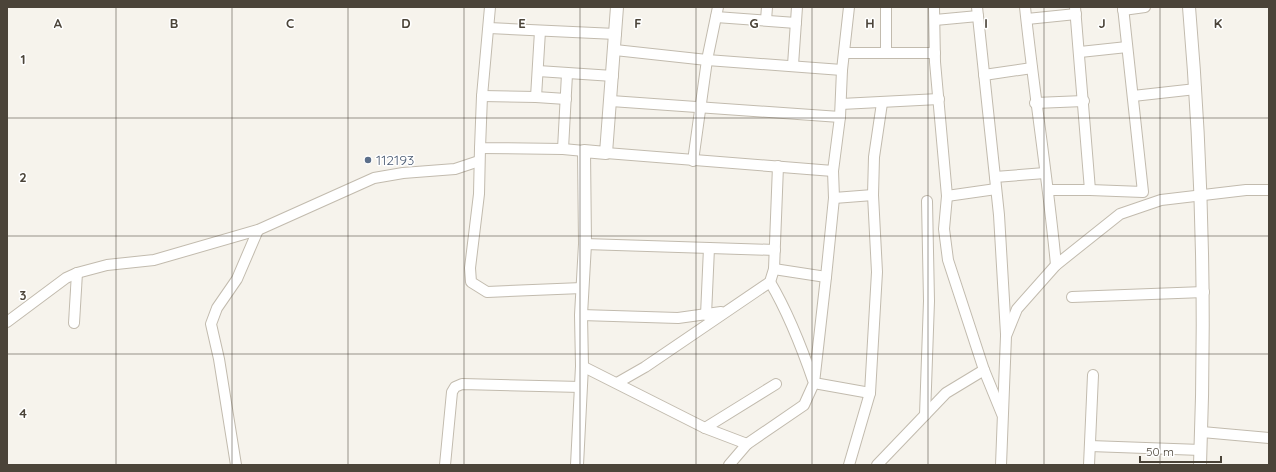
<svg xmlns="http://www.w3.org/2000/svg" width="1276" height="472" font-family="Quicksand,sans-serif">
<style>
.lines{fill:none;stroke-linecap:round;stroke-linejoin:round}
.minor-casing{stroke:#c2bbae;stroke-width:12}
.tertiary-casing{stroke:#c2bbae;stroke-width:14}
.minor{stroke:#fff;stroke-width:10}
.tertiary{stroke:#fff;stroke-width:12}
.grid{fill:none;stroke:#4b4439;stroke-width:1;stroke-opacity:0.55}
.service-dot{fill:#5c6f8a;stroke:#fff;stroke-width:1.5}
.labels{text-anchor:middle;stroke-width:3;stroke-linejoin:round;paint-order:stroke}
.service-label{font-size:14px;fill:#4e5e75;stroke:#fff;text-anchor:start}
.grid-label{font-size:13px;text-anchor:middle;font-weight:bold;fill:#4b4439;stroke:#fff;stroke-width:3;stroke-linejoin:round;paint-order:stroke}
</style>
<rect width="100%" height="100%" fill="#f6f3ec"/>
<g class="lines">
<!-- minor casing -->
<g class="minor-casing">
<g id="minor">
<path d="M490,7L482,96L480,148L563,149L584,151"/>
<path d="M886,7V53"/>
<path d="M934,7L935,62L947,196L944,229L948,260L984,370L1002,414"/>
<path d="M977,7L999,215L1006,334"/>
<path d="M1025,7C1034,93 1048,179 1056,265"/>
<path d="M1123,10L1145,7"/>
<path d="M716,17L796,23"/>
<path d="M1027,19L1076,14"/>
<path d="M766,20L767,7"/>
<path d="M935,20L978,16"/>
<path d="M489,28L616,34"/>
<path d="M615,50L707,60L842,70"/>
<path d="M1080,52L1127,47"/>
<path d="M844,53H935"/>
<path d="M793,65L797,7"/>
<path d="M538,71L613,76"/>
<path d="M984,75L1032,68"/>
<path d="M482,96L536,97L566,99"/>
<path d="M1133,96L1196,89"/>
<path d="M536,97L540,31"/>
<path d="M611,101L840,117"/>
<path d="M1035,103L1084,101"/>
<path d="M841,104L939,99"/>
<path d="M480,148L479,194L470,268L471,282L487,292L582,288"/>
<path d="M563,149L567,74"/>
<path d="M606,153L833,171L840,117L842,70L849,7"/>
<path d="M693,161L707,60L718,7"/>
<path d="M995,177L1045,173"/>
<path d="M1048,190H1090L1075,7"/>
<path d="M1090,190L1143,192L1123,7"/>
<path d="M947,196L996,189"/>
<path d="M834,198L873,195"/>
<path d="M585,244L775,250"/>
<path d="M774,269L826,277L834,198L833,171"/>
<path d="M826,277L814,383L870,393"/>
<path d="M1072,297L1204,292"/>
<path d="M581,315L678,318L721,312"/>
<path d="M706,315L709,248"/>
<path d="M7,322L66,278L77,273L107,265L154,260L258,230L374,178L403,173L455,169L479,161"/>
<path d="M74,323L77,273"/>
<path d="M582,366L705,428L747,444"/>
<path d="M617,383L645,367L770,282L774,269L778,166"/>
<path d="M925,415L929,301L927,201"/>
<path d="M705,428L776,384"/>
<path d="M1202,432L1269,438"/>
<path d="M1090,446L1201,450"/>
<path d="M236,465L219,359L211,324L217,308L237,279L258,230"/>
<path d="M445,465L452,392L455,387L462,384L581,387"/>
<path d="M729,465L747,444L804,405L814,383C802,348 789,314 770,282"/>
<path d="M849,465L870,393L877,272L873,195L874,157L882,103"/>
<path d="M877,465L946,393L984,370"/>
<path d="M1001,465L1006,336L1017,309L1056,265L1120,214L1161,200L1246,190H1269"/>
<path d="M1089,465L1093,375"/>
</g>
</g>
<!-- tertiary casing -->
<g class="tertiary-casing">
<g id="tertiary">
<path d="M1189,7C1202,159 1206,312 1200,465"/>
<path d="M577,465L582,366L581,315L585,244L584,151L606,153L617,7"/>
</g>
</g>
<!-- minor -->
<use href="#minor" class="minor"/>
<!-- tertiary -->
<use href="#tertiary" class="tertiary"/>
</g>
<!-- grid -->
<path class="grid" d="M116,7V465M232,7V465M348,7V465M464,7V465M580,7V465M696,7V465M812,7V465M928,7V465M1044,7V465M1160,7V465M7,118H1269M7,236H1269M7,354H1269"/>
<!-- markers -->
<circle class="service-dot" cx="368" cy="160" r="4"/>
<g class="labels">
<!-- service labels -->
<g class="service-label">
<text x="376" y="165">112193</text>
</g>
</g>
<g class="grid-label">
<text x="58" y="28">A</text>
<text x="174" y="28">B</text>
<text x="290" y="28">C</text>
<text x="406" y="28">D</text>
<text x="522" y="28">E</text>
<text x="638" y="28">F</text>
<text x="754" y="28">G</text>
<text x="870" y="28">H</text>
<text x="986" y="28">I</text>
<text x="1102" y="28">J</text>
<text x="1218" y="28">K</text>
<text x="23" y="64">1</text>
<text x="23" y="182">2</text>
<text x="23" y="300">3</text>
<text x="23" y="418">4</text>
</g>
<!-- border -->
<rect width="1276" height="472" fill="none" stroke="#4b4439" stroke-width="16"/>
<!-- scale -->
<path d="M1140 456v6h81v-6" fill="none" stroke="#4b4439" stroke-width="2"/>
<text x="1146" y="456" font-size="12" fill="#4b4439" stroke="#ffffff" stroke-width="3" paint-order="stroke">50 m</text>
</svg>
